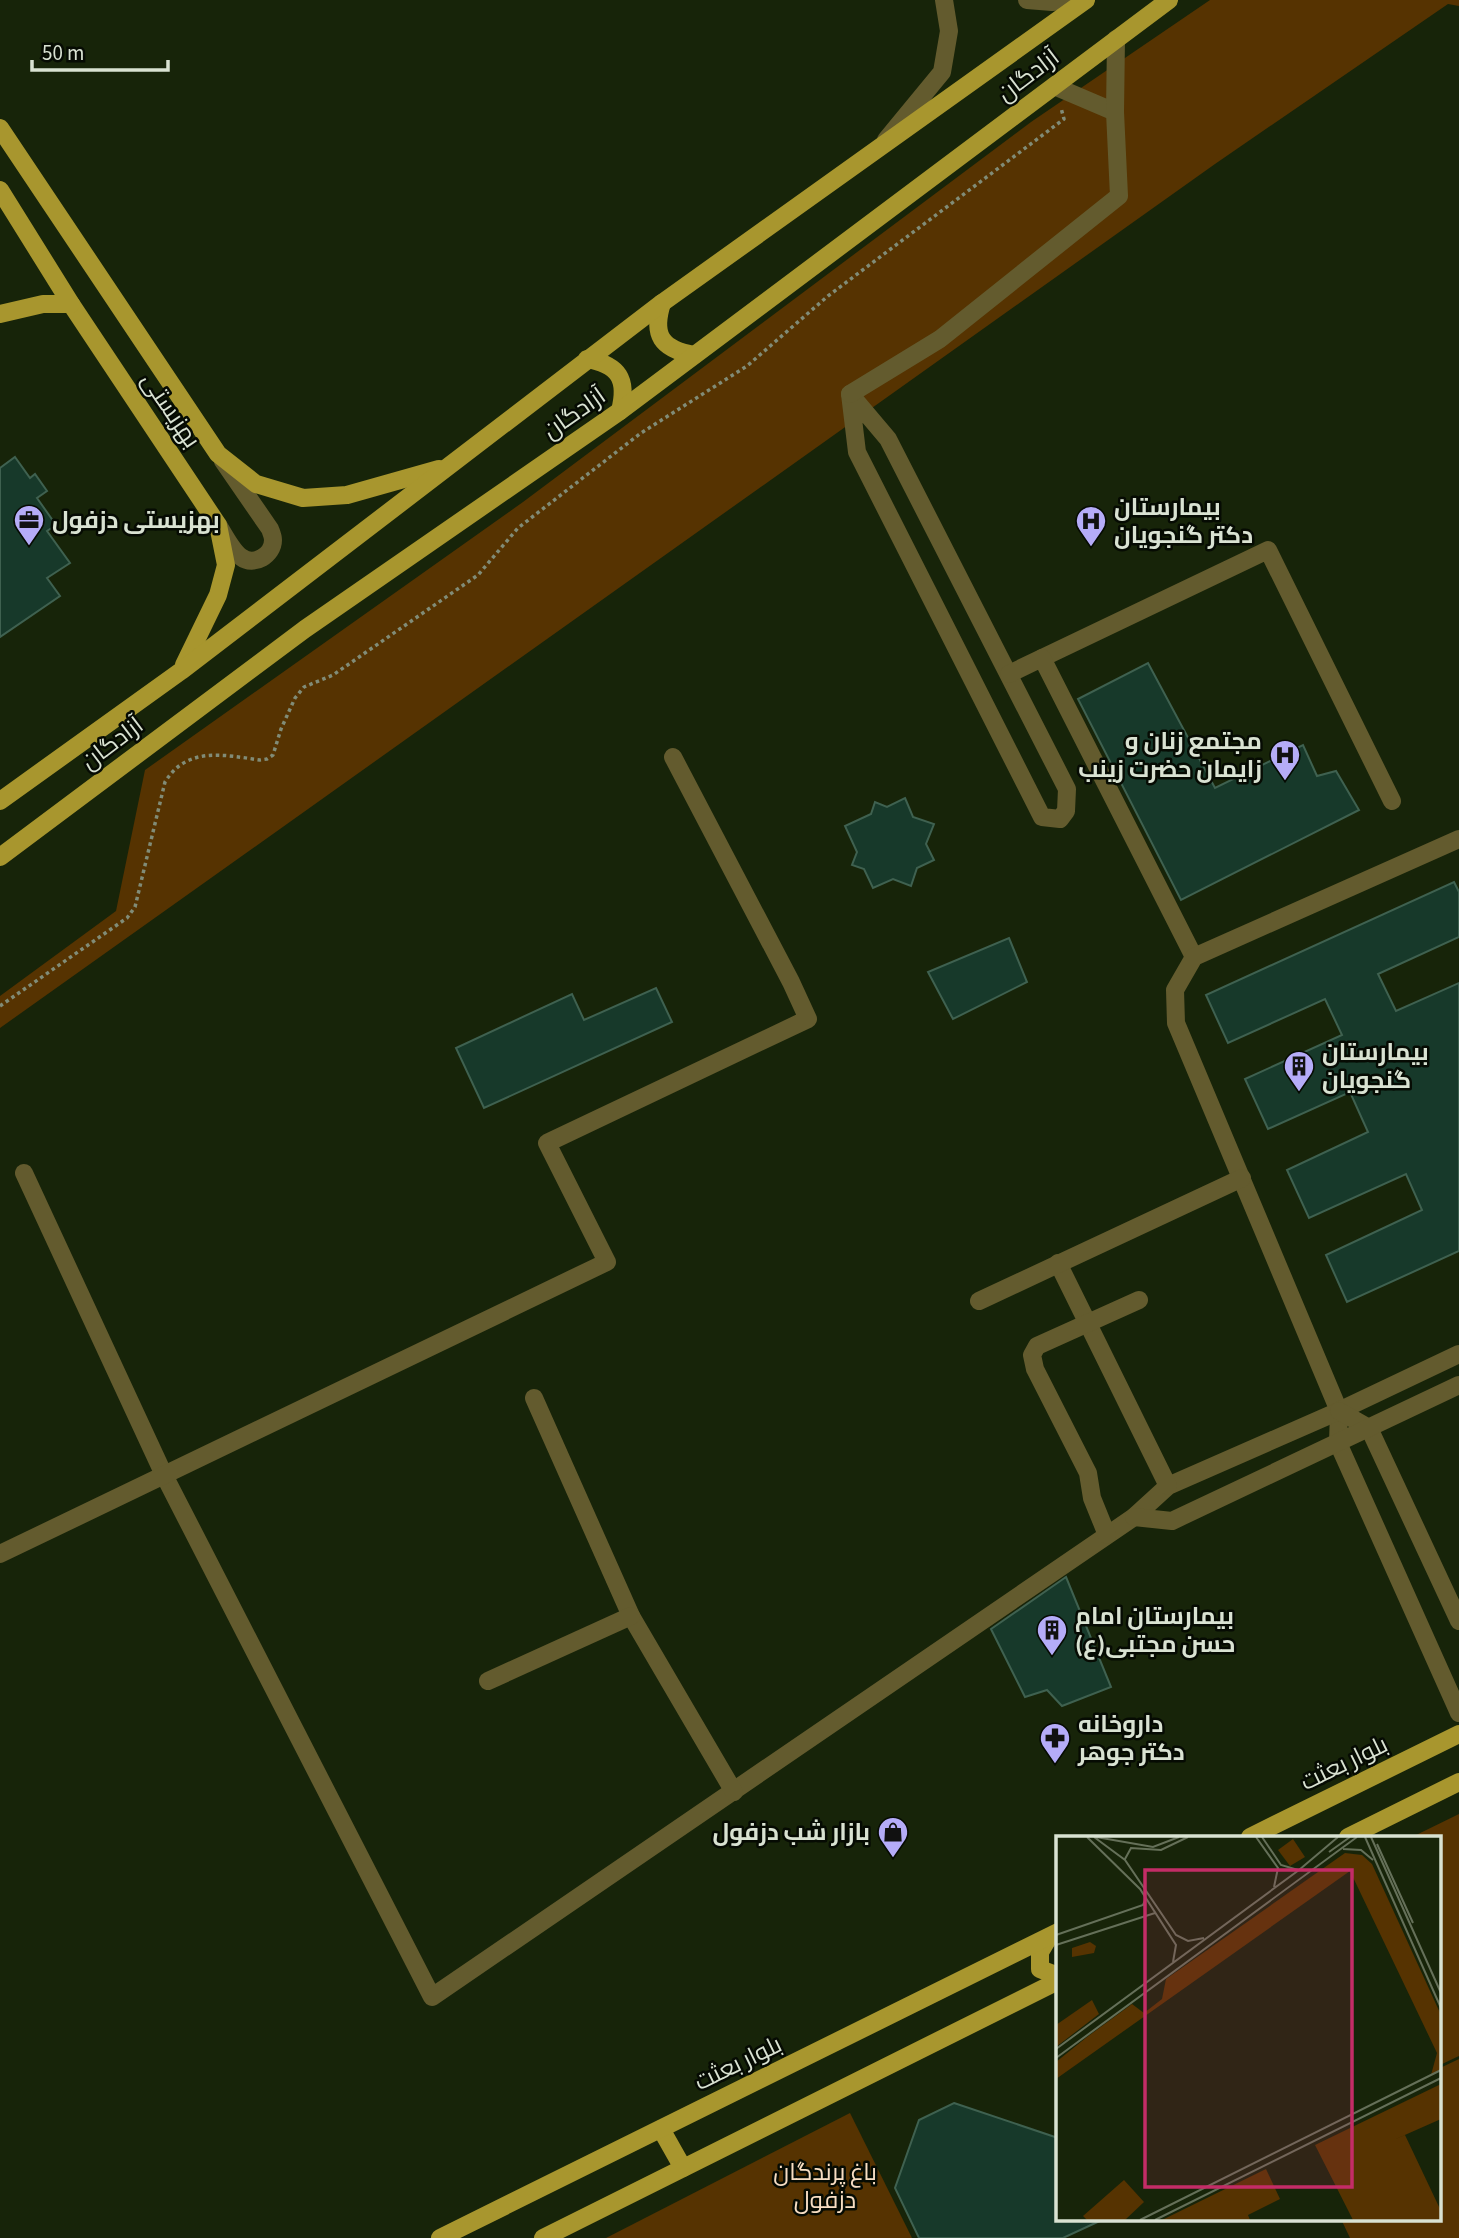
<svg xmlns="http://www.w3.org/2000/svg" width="1459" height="2238" font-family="'Source Sans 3',Cairo,sans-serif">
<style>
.green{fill:#563301}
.building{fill:#17392a;stroke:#3f6150;stroke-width:2}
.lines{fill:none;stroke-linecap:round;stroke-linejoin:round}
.path{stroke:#818c77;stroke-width:3.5;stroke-dasharray:3.5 3.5;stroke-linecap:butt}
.minor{stroke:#635b2e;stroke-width:18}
.major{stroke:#a8962e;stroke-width:18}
.labels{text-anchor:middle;stroke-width:5;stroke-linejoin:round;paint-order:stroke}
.street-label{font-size:24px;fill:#d9e2d2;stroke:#060b03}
.poi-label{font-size:24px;font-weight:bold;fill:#d9e2d2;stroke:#060b03;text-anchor:start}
.park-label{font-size:24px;fill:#f8dec3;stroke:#060b03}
.inset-road{fill:none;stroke:#657059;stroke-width:2}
.view{fill:#c42c67;fill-opacity:0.15;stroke:#c42c67;stroke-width:3.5}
.inset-edge{fill:none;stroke:#d9e2d2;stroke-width:3.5}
</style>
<rect width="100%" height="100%" fill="#172409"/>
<!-- green -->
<g class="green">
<path d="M1210,0H1459V6L1448,4L1215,164L0,1028V996L116,911L145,770L523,502L1031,122Z"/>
<path d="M1459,1814V2056L1440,2065V1837H1412Z"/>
<path d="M1459,2059V2238H1350L1341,2219H1440V2068Z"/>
<path d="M850,2113L912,2238H606Z"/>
</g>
<!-- building -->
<g class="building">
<path d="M15,457L30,478L35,474L47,491L37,498L56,525L47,531L70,563L47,578L60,596L0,637V468Z"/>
<path d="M1148,663L1215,788L1303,745L1317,776L1336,771L1359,810L1181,900L1078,699Z"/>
<path d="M905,798L913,817L934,824L926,844L934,860L917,868L911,886L893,879L873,888L864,869L852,865L857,852L845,826L871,814L875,802L887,807Z"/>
<path d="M1454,882L1459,892V937L1378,974L1396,1011L1459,983V1251L1347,1302L1326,1255L1422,1210L1406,1174L1309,1218L1287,1170L1368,1132L1350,1092L1268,1129L1245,1079L1342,1035L1325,999L1228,1043L1206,995Z"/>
<path d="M1009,938L1027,982L953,1019L928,972Z"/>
<path d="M656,988L672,1022L484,1108L456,1048L572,994L584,1020Z"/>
<path d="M1066,1577L1111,1687L1062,1706L1047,1690L1025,1697L991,1629Z"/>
<path d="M954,2103L1058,2138V2219H1104L1063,2238H919L895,2188L919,2120Z"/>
</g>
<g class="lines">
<!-- path -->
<path class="path" d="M0,1006L127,918L135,907L165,782C187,746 224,755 260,760L267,759L273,755L281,729L295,698L304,687L333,675L478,575L518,528L641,433L747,366L828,296L1064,119L1061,108"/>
<!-- minor -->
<g class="minor">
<path d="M1027,0L1052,2L1070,0"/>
<path d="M1054,86L1115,112"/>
<path d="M886,140L942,72L949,31L944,0"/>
<path d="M850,394L888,439L1067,789L1066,811L1060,819L1042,817L857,452Z"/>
<path d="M850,394L940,339L1119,196L1115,112L1116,39"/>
<path d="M218,525C224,534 232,551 241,557C254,567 273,555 273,540C273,536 271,532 270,529L223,461"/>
<path d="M1042,658L1268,550L1392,801"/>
<path d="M1009,674L1042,658L1194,957"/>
<path d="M1459,839L1194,957L1175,990L1176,1023L1339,1411L1338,1443L1459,1713"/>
<path d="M24,1173L164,1475L432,1997L1134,1517L1168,1486L1339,1411L1459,1354"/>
<path d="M1058,1263L1168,1486"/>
<path d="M979,1301L1242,1178"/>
<path d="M534,1398L631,1616L734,1792"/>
<path d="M1339,1411L1369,1428L1459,1621"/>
<path d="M1134,1517L1172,1521L1459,1385"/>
<path d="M1107,1535L1092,1498L1088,1473L1035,1369L1032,1355L1037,1346L1139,1300"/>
<path d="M0,1554L607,1262L547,1143L808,1019L791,982L673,757"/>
<path d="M488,1681L631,1616"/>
</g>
<!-- major -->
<g class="major">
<path d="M0,128L218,454L256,484L303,498L347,495L439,469"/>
<path d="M0,190L71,304L218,525L226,565L218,595L184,665"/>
<path d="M662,303C652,335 661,349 694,355"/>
<path d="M0,314L43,304H71"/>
<path d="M587,359C619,365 628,379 620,411"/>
<path d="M0,801L181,671L662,303L1086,0"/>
<path d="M0,857L305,629L620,411L1169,0"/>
<path d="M1250,1837L1459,1734"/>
<path d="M1348,1837L1459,1782"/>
<path d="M1049,1937L1040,1952V1969L1058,1976"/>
<path d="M661,2129L683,2168"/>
<path d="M440,2238L1058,1932"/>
<path d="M543,2238L1058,1981"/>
</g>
</g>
<!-- icons -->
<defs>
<g id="office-pin" transform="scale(1.575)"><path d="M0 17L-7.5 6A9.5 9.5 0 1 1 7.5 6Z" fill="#b5acf8" stroke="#060b03"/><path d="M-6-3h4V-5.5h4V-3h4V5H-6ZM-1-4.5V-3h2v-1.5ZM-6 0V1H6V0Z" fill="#111"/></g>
<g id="hospital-pin" transform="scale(1.575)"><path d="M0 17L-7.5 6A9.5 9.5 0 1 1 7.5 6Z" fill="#b5acf8" stroke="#060b03"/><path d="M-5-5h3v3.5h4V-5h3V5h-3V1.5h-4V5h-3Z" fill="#111"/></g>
<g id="building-pin" transform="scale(1.575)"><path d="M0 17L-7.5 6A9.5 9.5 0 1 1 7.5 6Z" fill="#b5acf8" stroke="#060b03"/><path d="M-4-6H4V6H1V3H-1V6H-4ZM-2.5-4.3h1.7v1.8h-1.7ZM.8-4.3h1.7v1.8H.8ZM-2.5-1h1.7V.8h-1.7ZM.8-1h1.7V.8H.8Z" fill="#111"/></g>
<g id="pharmacy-pin" transform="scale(1.575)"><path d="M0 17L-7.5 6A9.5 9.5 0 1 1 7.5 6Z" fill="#b5acf8" stroke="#060b03"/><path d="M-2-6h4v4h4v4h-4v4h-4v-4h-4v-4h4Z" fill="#111"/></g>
<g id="shop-pin" transform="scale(1.575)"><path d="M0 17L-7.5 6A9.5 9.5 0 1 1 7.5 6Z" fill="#b5acf8" stroke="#060b03"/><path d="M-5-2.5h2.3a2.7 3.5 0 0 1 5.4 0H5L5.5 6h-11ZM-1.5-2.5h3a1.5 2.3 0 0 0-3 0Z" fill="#111"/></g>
</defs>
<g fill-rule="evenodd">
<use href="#office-pin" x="29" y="520"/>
<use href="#hospital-pin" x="1091" y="521"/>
<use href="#hospital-pin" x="1285" y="755"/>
<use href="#building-pin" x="1299" y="1066"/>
<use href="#building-pin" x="1052" y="1630"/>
<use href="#pharmacy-pin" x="1055" y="1738"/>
<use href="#shop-pin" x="893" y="1832"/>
</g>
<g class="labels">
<!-- street labels -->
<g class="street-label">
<text transform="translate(1028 75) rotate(-37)" y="8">آزادگان</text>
<text transform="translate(171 410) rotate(56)" y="8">بهزیستی</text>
<text transform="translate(574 413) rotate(-35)" y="8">آزادگان</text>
<text transform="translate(112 743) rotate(-37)" y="8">آزادگان</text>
<text transform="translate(1344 1763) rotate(-26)" y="8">بلوار بعثت</text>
<text transform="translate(738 2063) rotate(-26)" y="8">بلوار بعثت</text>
</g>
<!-- poi labels -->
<g class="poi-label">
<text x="1114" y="515">بیمارستان<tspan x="1114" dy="28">دکتر گنجویان</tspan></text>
<text x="52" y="528">بهزیستی دزفول</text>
<text x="1262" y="749" text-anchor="end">مجتمع زنان و<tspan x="1262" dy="28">زایمان حضرت زینب</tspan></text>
<text x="1322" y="1060">بیمارستان<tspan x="1322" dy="28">گنجویان</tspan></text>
<text x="1075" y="1624">بیمارستان امام<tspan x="1075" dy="28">حسن مجتبی(ع)</tspan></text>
<text x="1078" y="1732">داروخانه<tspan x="1078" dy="28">دکتر جوهر</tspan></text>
<text x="870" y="1840" text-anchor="end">بازار شب دزفول</text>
</g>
<!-- park labels -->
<g class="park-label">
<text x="825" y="2180">باغ پرندگان<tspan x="825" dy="28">دزفول</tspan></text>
</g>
</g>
<!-- overview -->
<g transform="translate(1056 1836)">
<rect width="385" height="385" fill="#172409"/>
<path d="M237,3L249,21L234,30L222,14ZM289,17L306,19L316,28L385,179V234L375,239L381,217L294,35L0,243V226L31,201L76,168L88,177L106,163L110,143ZM34,106L40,110L38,117L16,121V112ZM36,164L43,178L0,211V189ZM385,248V283L333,306L349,299L385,375V384H297L259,309ZM210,333L224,363L192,379L194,384H106ZM68,344L88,366L69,384H31L27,380Z" fill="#563301"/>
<path class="inset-road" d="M31,1L84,53L120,109L117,126M38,1L69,24L120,99L132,105L148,102M40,1L97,11L123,1M200,1L222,32L218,51M206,1L225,29L242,34M309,1L385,172M315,1L385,157M321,8L357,87M287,13L305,14L317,24M273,16L294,1M69,23L75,12L105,14L132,1M0,99L87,69L90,62M0,109L99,77M0,213L243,34L282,1M0,222L301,1M84,384L385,234M99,384L385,242"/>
<path class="view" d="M89,34H296V351H89Z"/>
<rect width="385" height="385" class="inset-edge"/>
</g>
<!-- scale -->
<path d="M32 60v10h136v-10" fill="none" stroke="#d9e2d2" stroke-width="3.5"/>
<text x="42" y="60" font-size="21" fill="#d9e2d2" stroke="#060b03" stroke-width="5" paint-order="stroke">50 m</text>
</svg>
